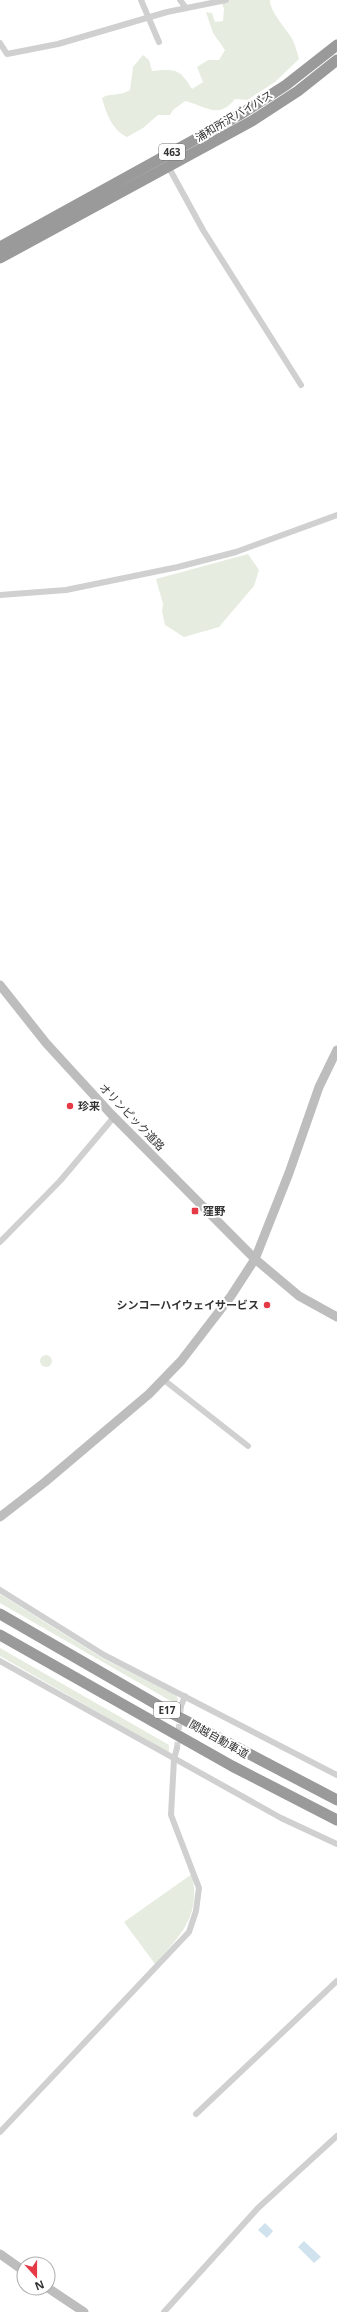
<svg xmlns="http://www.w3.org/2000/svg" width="337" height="2312" font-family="'Noto Sans','Noto Sans JP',sans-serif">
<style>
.green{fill:#e6ecdf}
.water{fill:#cfe2ee}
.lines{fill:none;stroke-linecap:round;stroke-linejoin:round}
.street-tunnel{stroke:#d6d6d6;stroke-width:6;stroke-dasharray:6 3;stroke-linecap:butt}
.street{stroke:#d0d0d0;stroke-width:6}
.secondary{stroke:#bdbdbd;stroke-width:9}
.highway{stroke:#9a9a9a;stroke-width:11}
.poi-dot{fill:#e63946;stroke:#fff;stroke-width:1.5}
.labels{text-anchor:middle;stroke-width:4;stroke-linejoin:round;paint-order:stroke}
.shield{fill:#fff;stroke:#707070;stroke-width:1}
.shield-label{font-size:10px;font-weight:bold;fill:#333}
.street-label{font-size:11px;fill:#333;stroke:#fff}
.poi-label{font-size:11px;font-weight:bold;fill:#333;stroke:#fff;text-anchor:start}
</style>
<rect width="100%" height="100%" fill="#fff"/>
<!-- green -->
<g class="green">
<path d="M230,0H270C270,12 285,27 291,37C295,43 297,52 299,59L275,82L247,100L235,99C218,120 206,106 185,101L173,110L170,115H158L143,128L127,137C112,130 106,113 102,98C110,92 120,97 130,90L133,67L143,55L149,60L152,71C176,69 179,68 192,89L203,82L197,67L208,60H219L225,50L213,33L206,12L212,13L215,22L223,21L224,9L222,4Z"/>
<path d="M248,554L259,570L254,586L219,627L184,637L165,625L162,611L163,604L156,579Z"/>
<circle cx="46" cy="1361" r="6"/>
<path d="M0,1594L104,1659L176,1695L178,1699L176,1704L0,1603Z"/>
<path d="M0,1648L169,1745V1753L0,1656Z"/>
<path d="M192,1874C201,1916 181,1935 155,1964L124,1922Z"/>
</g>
<!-- water -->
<g class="water">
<path d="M265,2223L273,2231L267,2238L258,2230Z"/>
<path d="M304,2241L321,2257L314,2263L298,2247Z"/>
</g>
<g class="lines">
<!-- street-tunnel -->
<path class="street-tunnel" d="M177,1748L181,1706"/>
<!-- street -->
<g class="street">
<path d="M141,0L159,42"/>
<path d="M180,0L186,8"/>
<path d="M0,43L7,54L58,44L167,12L226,0"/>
<path d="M168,166L203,230L301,385"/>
<path d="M0,595L66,590L178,567L236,552L337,515"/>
<path d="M0,1242L60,1181L114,1117"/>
<path d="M164,1380L248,1446"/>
<path d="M0,1590L104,1655L337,1775"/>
<path d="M0,1661L281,1818L337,1844"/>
<path d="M181,1706L185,1696"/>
<path d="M196,2114L337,1981"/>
<path d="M0,2132L189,1932L196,1911L199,1888L171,1815L174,1759L177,1748"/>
<path d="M164,2312L258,2208L337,2136"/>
</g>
<!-- secondary -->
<g class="secondary">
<path d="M0,985L46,1043L111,1114L255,1259L299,1296L337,1317"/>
<path d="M0,1517L45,1482L149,1394L181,1361L231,1296L255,1259L289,1173L319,1087L337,1050"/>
<path d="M0,2254L24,2271"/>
<path d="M48,2288L84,2312"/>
</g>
<!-- highway -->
<g class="highway">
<path d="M0,247L241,114L286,85L337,45"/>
<path d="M0,258L252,121L298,91L337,60"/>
<path d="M0,1614L175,1715L337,1800"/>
<path d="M0,1635L232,1766L337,1820"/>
</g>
</g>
<!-- markers -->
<g class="poi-dot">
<circle cx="70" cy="1106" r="4"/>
<rect x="191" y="1207" width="8" height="8" rx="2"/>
<circle cx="267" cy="1305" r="4"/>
</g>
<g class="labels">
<!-- shield labels -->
<g class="shield">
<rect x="159" y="144" width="26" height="16" rx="3"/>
<rect x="154" y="1702" width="26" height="16" rx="3"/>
</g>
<g class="shield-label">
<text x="172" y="156">463</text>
<text x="167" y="1714">E17</text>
</g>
<!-- street labels -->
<g class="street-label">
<text transform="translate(234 116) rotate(-31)" y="4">浦和所沢バイパス</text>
<text transform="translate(132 1117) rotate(46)" y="4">オリンピック道路</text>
<text transform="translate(219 1739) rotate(29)" y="4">関越自動車道</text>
</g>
<!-- poi labels -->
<g class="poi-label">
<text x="78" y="1110">珍来</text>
<text x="203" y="1215">窪野</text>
<text x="259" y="1309" text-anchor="end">シンコーハイウェイサービス</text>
</g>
</g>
<!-- north arrow -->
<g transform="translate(36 2276) rotate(159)"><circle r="19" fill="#ffffff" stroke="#adadad"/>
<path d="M0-3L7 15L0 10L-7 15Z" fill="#e63946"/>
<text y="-6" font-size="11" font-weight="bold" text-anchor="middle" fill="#333333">N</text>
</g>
</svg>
